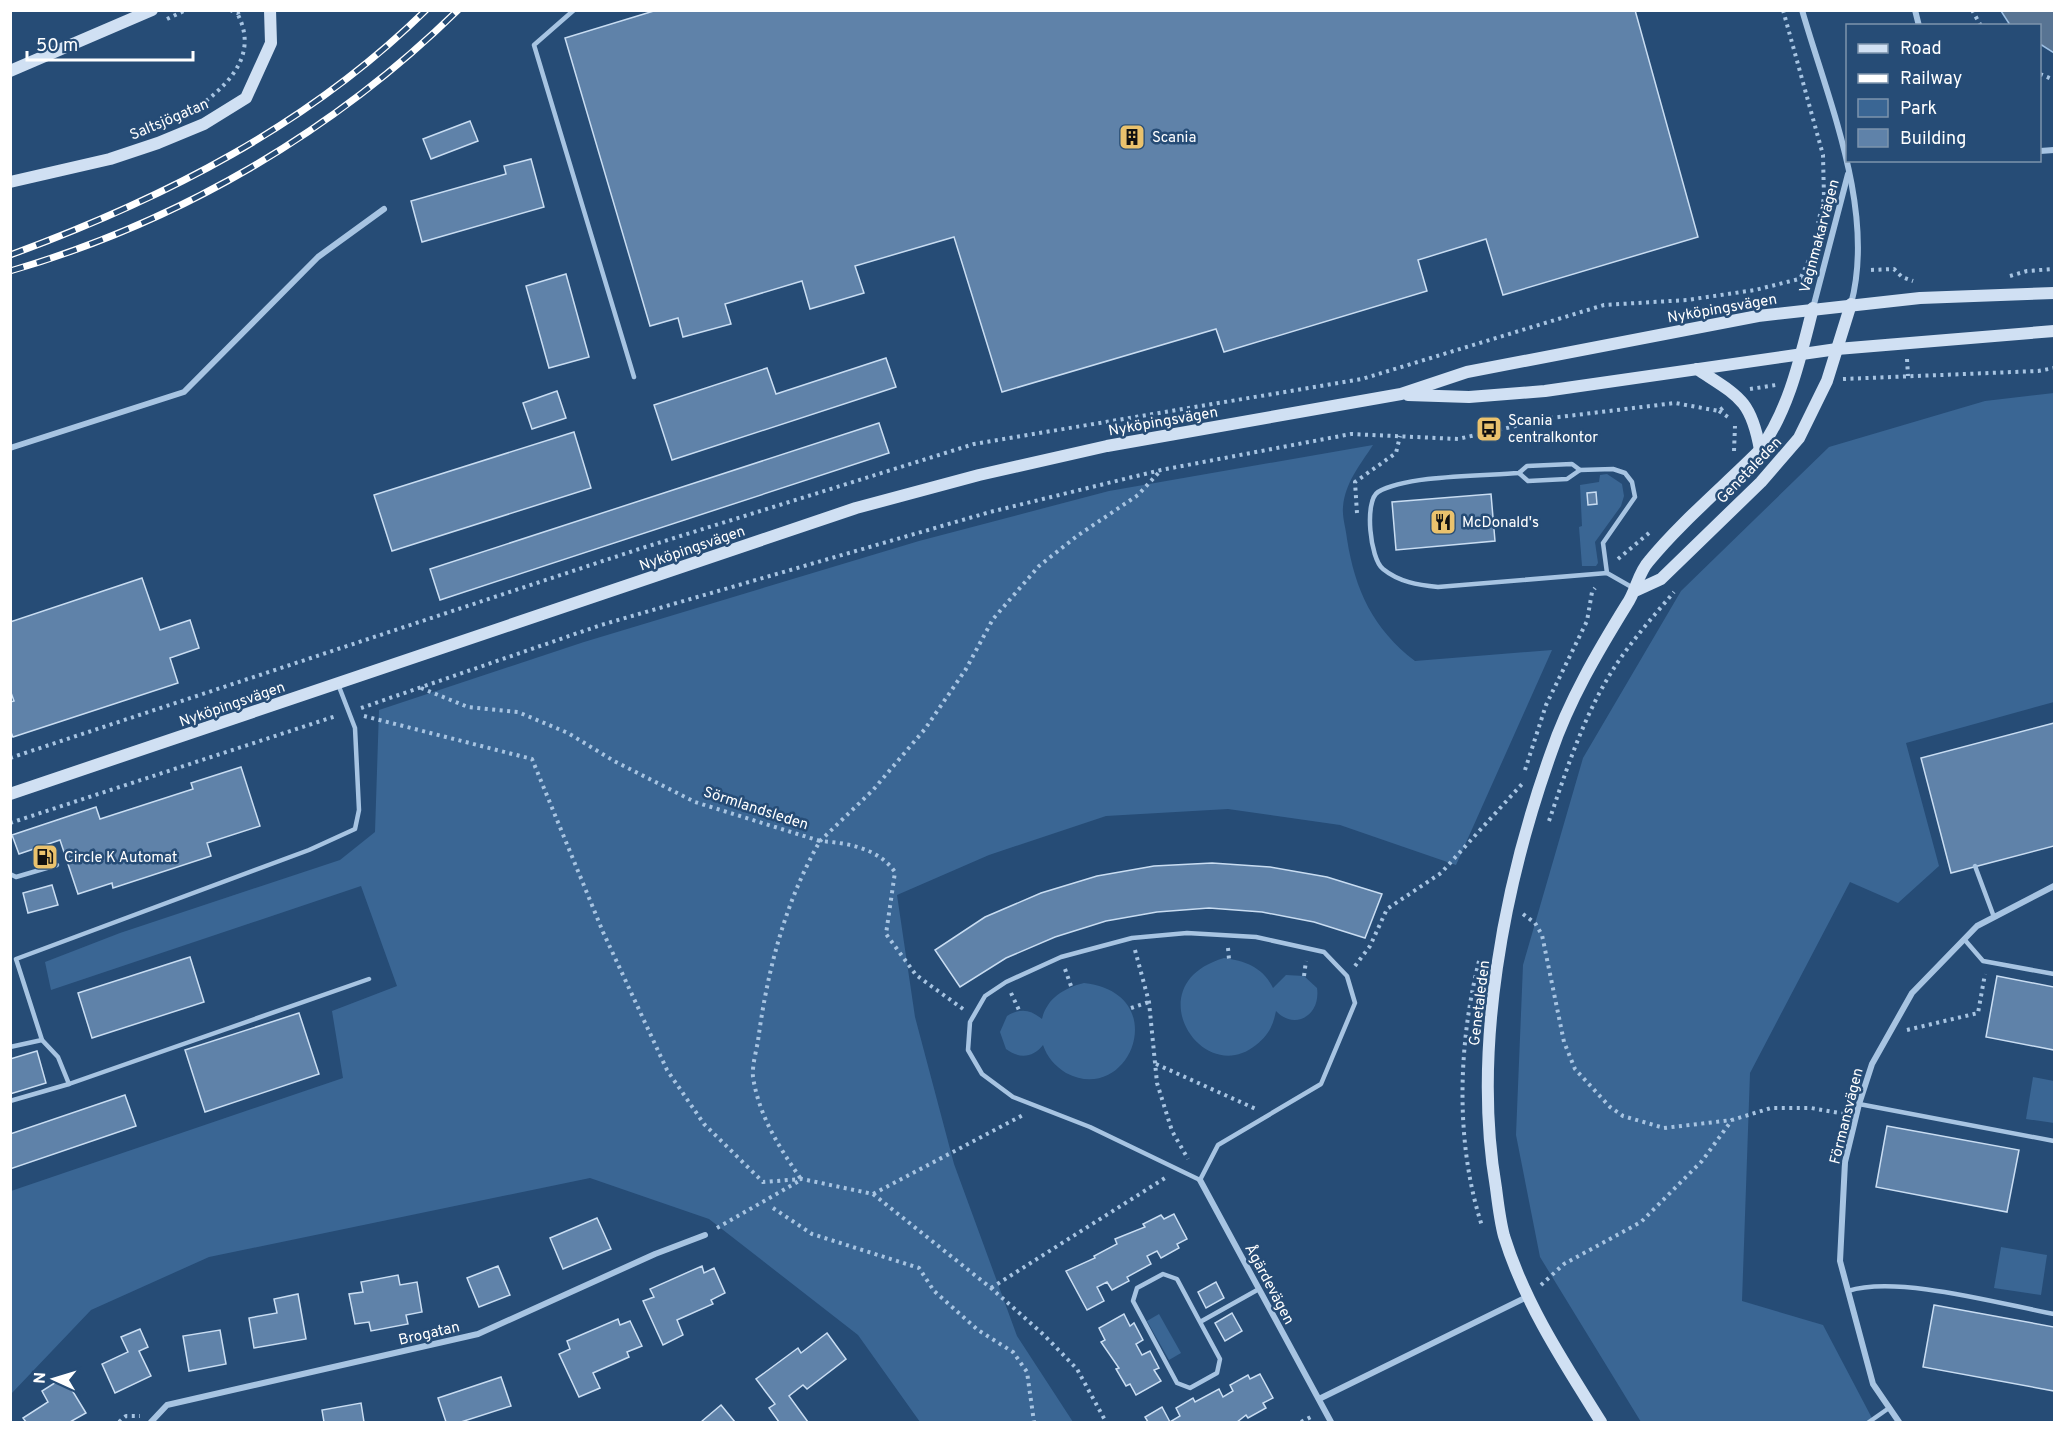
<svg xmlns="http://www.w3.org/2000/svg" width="2065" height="1433" font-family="Overpass,sans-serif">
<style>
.green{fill:#3a6694}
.water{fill:#587493;stroke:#9cbfe3;stroke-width:1.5}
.building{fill:#5f82a9;stroke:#c9ddf2;stroke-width:1.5}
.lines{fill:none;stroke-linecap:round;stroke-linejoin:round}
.path{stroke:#a7c4e2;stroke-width:4;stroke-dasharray:3 4.5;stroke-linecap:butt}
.lane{stroke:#a7c4e2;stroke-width:4.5}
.street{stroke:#a7c4e2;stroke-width:6}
.secondary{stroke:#d0e0f3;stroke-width:12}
.rail-casing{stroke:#fff;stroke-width:7}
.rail{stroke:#264c76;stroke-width:4.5;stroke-dasharray:14;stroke-linecap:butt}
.labels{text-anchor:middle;stroke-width:5;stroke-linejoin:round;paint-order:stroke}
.street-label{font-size:15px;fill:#fff;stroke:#264c76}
.poi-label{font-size:15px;fill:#fff;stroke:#264c76;text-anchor:start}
</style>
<rect width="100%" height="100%" fill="#264c76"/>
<!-- green -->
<g class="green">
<path d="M2054,393V702L1906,743L1939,866L1898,903L1850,882L1750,1073L1742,1301L1823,1325L1874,1422H1641L1540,1257L1516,1135L1523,965L1583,758L1681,591L1829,447L1985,401Z"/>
<path d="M1373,445C1360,465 1345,483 1343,507C1342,517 1346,529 1347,539C1355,590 1373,629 1415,661L1552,650L1456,865L1340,825L1228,809L1106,816L989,855L897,895L915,1017L954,1164L1017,1336L1073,1422H920L858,1335L709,1219L590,1178L209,1257L91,1310L11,1394V1191L343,1078L332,1011L397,986L361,886L51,990L45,962L120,933L340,860L375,832L379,710L584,642L919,541L1109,491Z"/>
<path d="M1607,474L1622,484L1624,496L1621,506L1595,542L1598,563L1596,566H1582L1579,527L1582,526L1580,485L1599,482L1600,475Z"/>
<path d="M1224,958C1245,961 1263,967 1273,988L1286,975L1304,976L1317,988C1321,1015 1295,1031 1276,1011C1273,1026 1268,1036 1256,1045C1202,1089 1135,984 1224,958Z"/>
<path d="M1084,983C1174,993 1130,1107 1066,1073C1055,1066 1047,1057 1043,1045C1033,1058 1019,1059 1006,1049L1000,1032L1007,1016C1020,1008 1030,1009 1042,1019C1047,998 1064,988 1084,983Z"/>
<path d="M2033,1077L2054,1081V1123L2026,1119Z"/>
<path d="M2001,1247L2047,1255L2041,1295L1994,1288Z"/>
<path d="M1159,1314L1181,1353L1169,1360L1147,1321Z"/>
</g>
<!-- water -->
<path class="water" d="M2001,11H2054V53L2040,44V26L2010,25Z"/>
<!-- building -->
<g class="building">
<path d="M657,10H1635L1698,237L1503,295L1486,239L1418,260L1427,291L1224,352L1216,329L1002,392L954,237L855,266L864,293L810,309L802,281L725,304L731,324L683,337L678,318L650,326L565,38Z"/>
<path d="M470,121L478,141L431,159L423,139Z"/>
<path d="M531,159L544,207L422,242L411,201L506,174L504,166Z"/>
<path d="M566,274L589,357L549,368L526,286Z"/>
<path d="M886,358L896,387L672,460L654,405L767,368L776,394Z"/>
<path d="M557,391L566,418L532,429L523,403Z"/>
<path d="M879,423L889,453L440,600L430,569Z"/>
<path d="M574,432L591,488L392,551L374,495Z"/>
<path d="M1596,492L1597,504L1588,505L1587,493Z"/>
<path d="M1491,494L1495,541L1396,550L1392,502Z"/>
<path d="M142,578L160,630L190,620L199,648L170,658L178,683L13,737L10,730V702L14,701L10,690V622Z"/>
<path d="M2054,723V846L1951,873L1921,758Z"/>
<path d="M241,767L260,826L207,843L211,856L113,888L112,883L78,894L60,840L19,854L12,835L96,807L100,819L193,789L191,783Z"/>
<path d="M1212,863L1270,867L1327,877L1382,894L1365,938L1314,922L1262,912L1209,908L1157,912L1106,921L1055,937L1006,958L960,987L935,950L985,917L1041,893L1097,876L1154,866Z"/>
<path d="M52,885L58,905L28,913L23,893Z"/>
<path d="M190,957L204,1002L92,1038L78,993Z"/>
<path d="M1997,976L2054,987V1050L1986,1037Z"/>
<path d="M299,1013L319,1074L205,1112L185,1050Z"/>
<path d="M37,1051L46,1083L10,1094V1059Z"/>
<path d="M125,1095L136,1126L10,1169V1134Z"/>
<path d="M1887,1126L2019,1150L2007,1212L1876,1187Z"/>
<path d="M1174,1214L1187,1239L1177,1244L1179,1248L1161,1258L1157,1251L1147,1256L1151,1264L1127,1277L1129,1281L1112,1290L1107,1282L1097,1287L1104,1301L1087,1310L1066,1271L1095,1258L1094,1256L1117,1244L1115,1239L1145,1227L1143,1224L1161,1215L1164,1219Z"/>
<path d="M597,1218L611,1249L563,1269L550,1238Z"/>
<path d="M498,1266L510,1295L479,1307L467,1278Z"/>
<path d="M702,1266L704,1273L714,1268L725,1293L711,1300L713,1304L677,1320L683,1335L663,1345L643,1301L654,1297L650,1289Z"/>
<path d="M398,1275L400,1285L417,1282L422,1312L406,1315L408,1324L371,1331L369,1322L355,1324L349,1294L363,1292L361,1282Z"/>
<path d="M1216,1282L1224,1298L1206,1308L1198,1292Z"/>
<path d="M298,1294L306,1339L254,1348L249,1318L277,1313L274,1299Z"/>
<path d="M1934,1305L2054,1327V1391L1923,1367Z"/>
<path d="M1232,1313L1242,1331L1225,1341L1215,1323Z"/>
<path d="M1124,1314L1130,1326L1134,1323L1143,1340L1136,1344L1142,1355L1150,1351L1159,1368L1154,1370L1161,1381L1136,1395L1130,1384L1126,1386L1116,1369L1119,1368L1101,1342L1105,1340L1099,1328Z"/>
<path d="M618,1319L620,1325L630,1321L642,1346L627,1352L629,1357L593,1373L600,1388L579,1397L559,1354L570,1349L567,1341Z"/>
<path d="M140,1329L148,1347L139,1351L151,1376L115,1393L102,1364L128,1352L121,1337Z"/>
<path d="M220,1330L226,1364L189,1371L183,1336Z"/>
<path d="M827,1333L846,1359L807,1389L803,1385L789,1396L808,1422H779L769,1408L775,1404L756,1379L798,1348L801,1353Z"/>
<path d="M1260,1374L1273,1398L1263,1403L1266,1408L1248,1418L1246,1415L1237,1422H1148L1145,1417L1162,1407L1170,1422L1180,1416L1176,1408L1193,1398L1195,1402L1219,1389L1223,1397L1233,1391L1230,1385L1248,1375L1250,1379Z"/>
<path d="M64,1377L86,1413L70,1422H26L23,1418L48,1402L42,1391Z"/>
<path d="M501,1377L511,1406L461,1422H446L438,1398Z"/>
<path d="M361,1403L364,1422H324L322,1410Z"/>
<path d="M721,1405L735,1422H701Z"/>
</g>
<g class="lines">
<!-- path -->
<g class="path">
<path d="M230,10L237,13L243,10"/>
<path d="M1783,10L1823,155L1824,198L1818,223"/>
<path d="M1972,10L1981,26"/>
<path d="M167,19L186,10"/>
<path d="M2040,74L2054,80"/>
<path d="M206,101C235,78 257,50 237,13"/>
<path d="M1871,270L1894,269L1902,277L1913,281"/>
<path d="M2010,276L2027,271L2054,269"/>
<path d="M1801,277L1809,260"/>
<path d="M1907,359L1908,376"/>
<path d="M1843,379L2038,371L2054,368"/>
<path d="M1750,389L1776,385"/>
<path d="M1719,411L1731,419"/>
<path d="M1734,451L1735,426"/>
<path d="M1357,513L1355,482L1396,453L1400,436"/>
<path d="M1618,559L1649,533"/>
<path d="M421,688L468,707L518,712L568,733L614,761L695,802L820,841C785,902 767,972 758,1041C756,1052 752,1066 753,1077C759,1116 779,1147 801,1179"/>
<path d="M361,708L601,625L990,512L1161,470L1351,434L1458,439L1551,418L1675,403L1719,411L1725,406"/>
<path d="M364,716L532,759L603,932L667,1070L704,1124L763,1182L802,1179L873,1194L1025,1114"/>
<path d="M10,758L636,550L974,444L1362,379L1604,305L1687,300L1755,290L1807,277"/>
<path d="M1525,770L1546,705L1587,621L1592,592L1595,588"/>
<path d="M1549,821C1566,771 1582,721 1609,676C1627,646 1651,619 1674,592"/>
<path d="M10,823L336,716"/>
<path d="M1523,914L1535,923L1542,935L1564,1042L1575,1069L1610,1107L1623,1116L1664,1128L1732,1120"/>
<path d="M1228,948L1229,959"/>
<path d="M1135,950L1149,1002L1157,1083L1172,1131L1188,1159"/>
<path d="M1479,961C1458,1045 1455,1143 1482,1226"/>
<path d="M1355,966L1370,946L1387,909L1441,873L1522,784"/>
<path d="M1065,969L1071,986"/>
<path d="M1304,976L1306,961"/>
<path d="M1011,993L1019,1010"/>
<path d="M1131,1008L1149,1002"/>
<path d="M963,1009L916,975L886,934L895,872C878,848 848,843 820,841L873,790L925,729L966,669L993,619L1039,566L1077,536L1138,495L1161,470"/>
<path d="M1907,1030L1978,1013L1985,974"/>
<path d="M1156,1064L1256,1109"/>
<path d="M873,1194L991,1288L1044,1335L1077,1369L1106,1422"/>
<path d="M773,1208L812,1234L919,1268L934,1291L978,1330L1013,1352L1027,1372L1034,1422"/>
<path d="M717,1228L799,1181"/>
<path d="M1541,1285L1564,1264L1641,1222L1702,1161L1732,1120L1771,1108H1811L1845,1114"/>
<path d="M991,1288L1165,1178"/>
<path d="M119,1422L126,1416H140"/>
<path d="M1301,1422L1313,1416"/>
</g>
<!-- lane -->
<g class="lane">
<path d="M574,10L534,45L634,377"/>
<path d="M1580,470L1572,464L1527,466L1519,473C1483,476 1407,475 1378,492C1364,501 1370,559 1383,569C1399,582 1418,585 1438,587L1607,573L1635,589"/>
<path d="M1519,473L1528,481L1567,479L1580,470L1613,469L1625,473L1632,482L1635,497L1603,543L1607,573"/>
<path d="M338,684L355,728L359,810L355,829L309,850L16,959L42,1040L58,1057L69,1084L369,979"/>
<path d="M1975,866L1994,917"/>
<path d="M10,874L16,877L57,865"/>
<path d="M1187,933L1256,937L1324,952L1347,976L1355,1003L1321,1084L1218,1145L1200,1180L1090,1127L1013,1097L982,1074L968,1050L970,1022L985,996L1006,982L1061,957L1132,938Z"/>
<path d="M1964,939L1983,961L2054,974"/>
<path d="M10,1047L42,1040"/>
<path d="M10,1101L69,1084"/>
<path d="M1859,1104L2054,1141"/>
<path d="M1848,1291C1897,1275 2001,1304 2054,1314"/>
<path d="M1200,1322L1177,1279L1163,1274L1137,1288L1133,1301L1177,1383L1190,1388L1217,1373L1220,1359L1200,1322L1259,1289"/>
<path d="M1869,1422L1889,1408"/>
</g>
<!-- street -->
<g class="street">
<path d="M1802,10C1828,100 1876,211 1851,304"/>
<path d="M1915,10L1919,26"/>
<path d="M2040,151L2054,150"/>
<path d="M1813,308L1848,174"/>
<path d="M10,448L184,392L318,257L384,209"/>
<path d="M1200,1180L1331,1422"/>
<path d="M1319,1399L1527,1297"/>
<path d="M151,1422L167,1405L478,1334L655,1254L705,1235"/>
<path d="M1899,1422L1873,1384L1840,1261L1845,1162L1859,1104L1872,1064L1912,993L1977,926L2054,886"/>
</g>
<!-- secondary -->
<g class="secondary">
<path d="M10,71L152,10"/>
<path d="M10,182L110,159L158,143L204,124L246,98L271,43L270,10"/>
<path d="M1697,369C1738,396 1751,399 1760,450"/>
<path d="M1408,395L1469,397L1545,391L1837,349L2054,331"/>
<path d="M1637,590L1661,579L1761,482L1799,438L1827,381L1851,304"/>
<path d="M10,794L856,508L979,475L1107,446L1401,394L1467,372L1758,316L1920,298L2054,293"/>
<path d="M1601,1422C1564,1363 1525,1304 1504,1236C1500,1221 1498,1204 1496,1188C1472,1049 1504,885 1551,753C1569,700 1598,651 1627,604C1636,591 1638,573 1649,561C1680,523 1724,486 1760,450C1790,407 1800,358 1813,308"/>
</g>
<!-- rail casing -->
<g class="rail-casing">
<g id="rail">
<path d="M10,255C163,199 309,125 426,10"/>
<path d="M10,271C179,222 333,132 458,10"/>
</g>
</g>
<!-- rail -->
<use href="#rail" class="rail"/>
</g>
<!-- icons -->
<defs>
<g id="building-square" transform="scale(1.35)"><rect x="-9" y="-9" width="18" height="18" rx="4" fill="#eac26d" stroke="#264c76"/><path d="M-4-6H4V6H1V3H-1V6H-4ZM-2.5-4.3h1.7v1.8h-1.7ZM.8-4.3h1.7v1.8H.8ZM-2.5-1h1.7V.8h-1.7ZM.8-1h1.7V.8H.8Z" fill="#111"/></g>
<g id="bus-square" transform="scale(1.35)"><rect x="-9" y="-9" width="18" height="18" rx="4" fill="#eac26d" stroke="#264c76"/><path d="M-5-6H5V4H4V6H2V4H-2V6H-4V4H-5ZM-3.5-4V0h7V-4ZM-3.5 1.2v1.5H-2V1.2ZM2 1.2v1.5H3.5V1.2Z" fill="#111"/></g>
<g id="restaurant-square" transform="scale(1.35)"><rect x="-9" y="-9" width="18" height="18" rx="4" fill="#eac26d" stroke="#264c76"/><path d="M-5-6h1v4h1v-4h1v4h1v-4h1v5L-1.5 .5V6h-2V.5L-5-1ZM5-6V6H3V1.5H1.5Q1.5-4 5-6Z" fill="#111"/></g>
<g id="fuel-square" transform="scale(1.35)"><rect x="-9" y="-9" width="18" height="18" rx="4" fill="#eac26d" stroke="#264c76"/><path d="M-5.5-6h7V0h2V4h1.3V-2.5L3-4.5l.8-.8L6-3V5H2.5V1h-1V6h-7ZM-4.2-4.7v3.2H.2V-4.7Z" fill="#111"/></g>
</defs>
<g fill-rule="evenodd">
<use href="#building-square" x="1132" y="137"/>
<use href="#bus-square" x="1489" y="429"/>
<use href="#restaurant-square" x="1443" y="522"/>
<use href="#fuel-square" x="45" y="857"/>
</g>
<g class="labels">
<!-- street labels -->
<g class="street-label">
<text transform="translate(169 119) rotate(-23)" y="5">Saltsjögatan</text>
<text transform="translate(1819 236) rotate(-75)" y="5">Vagnmakarvägen</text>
<text transform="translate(1722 308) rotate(-10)" y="5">Nyköpingsvägen</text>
<text transform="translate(1163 421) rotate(-10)" y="5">Nyköpingsvägen</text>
<text transform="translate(1749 470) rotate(-46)" y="5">Genetaleden</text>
<text transform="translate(692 548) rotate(-19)" y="5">Nyköpingsvägen</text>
<text transform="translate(232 704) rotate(-19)" y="5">Nyköpingsvägen</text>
<text transform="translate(756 808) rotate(18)" y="5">Sörmlandsleden</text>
<text transform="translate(1479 1003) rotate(-83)" y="5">Genetaleden</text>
<text transform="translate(1846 1116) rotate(-76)" y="5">Förmansvägen</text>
<text transform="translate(1270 1284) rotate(62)" y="5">Ågärdevägen</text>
<text transform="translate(429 1333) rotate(-13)" y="5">Brogatan</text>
</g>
<!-- poi labels -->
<g class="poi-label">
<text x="1152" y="142">Scania</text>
<text x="1508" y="425">Scania<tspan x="1508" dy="17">centralkontor</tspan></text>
<text x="1462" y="527">McDonald's</text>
<text x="64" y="862">Circle K Automat</text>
</g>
</g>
<!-- border -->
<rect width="2065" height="1433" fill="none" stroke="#ffffff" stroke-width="24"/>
<!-- legend -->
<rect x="1846" y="24" width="195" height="138" fill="#264c76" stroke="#7d94ad" stroke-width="1.5"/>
<rect x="1858" y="44" width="30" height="9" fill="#d0e0f3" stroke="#7d94ad" stroke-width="1.5"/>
<text x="1900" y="54" font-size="18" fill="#ffffff">Road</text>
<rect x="1858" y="74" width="30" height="9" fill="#ffffff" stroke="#7d94ad" stroke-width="1.5"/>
<text x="1900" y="84" font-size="18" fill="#ffffff">Railway</text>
<rect x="1858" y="99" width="30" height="18" fill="#3a6694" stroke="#7d94ad" stroke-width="1.5"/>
<text x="1900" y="114" font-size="18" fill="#ffffff">Park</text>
<rect x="1858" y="129" width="30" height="18" fill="#5f82a9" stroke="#7d94ad" stroke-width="1.5"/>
<text x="1900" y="144" font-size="18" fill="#ffffff">Building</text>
<!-- north arrow -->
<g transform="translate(54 1379) rotate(274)" stroke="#264c76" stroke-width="4.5" paint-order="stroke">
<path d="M0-4.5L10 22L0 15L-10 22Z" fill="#ffffff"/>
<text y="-9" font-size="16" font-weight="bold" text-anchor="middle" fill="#ffffff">N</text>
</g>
<!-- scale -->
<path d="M27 51v9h166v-9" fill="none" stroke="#ffffff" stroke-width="3"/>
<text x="36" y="51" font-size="18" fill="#ffffff" stroke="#264c76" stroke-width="4.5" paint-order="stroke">50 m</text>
</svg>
